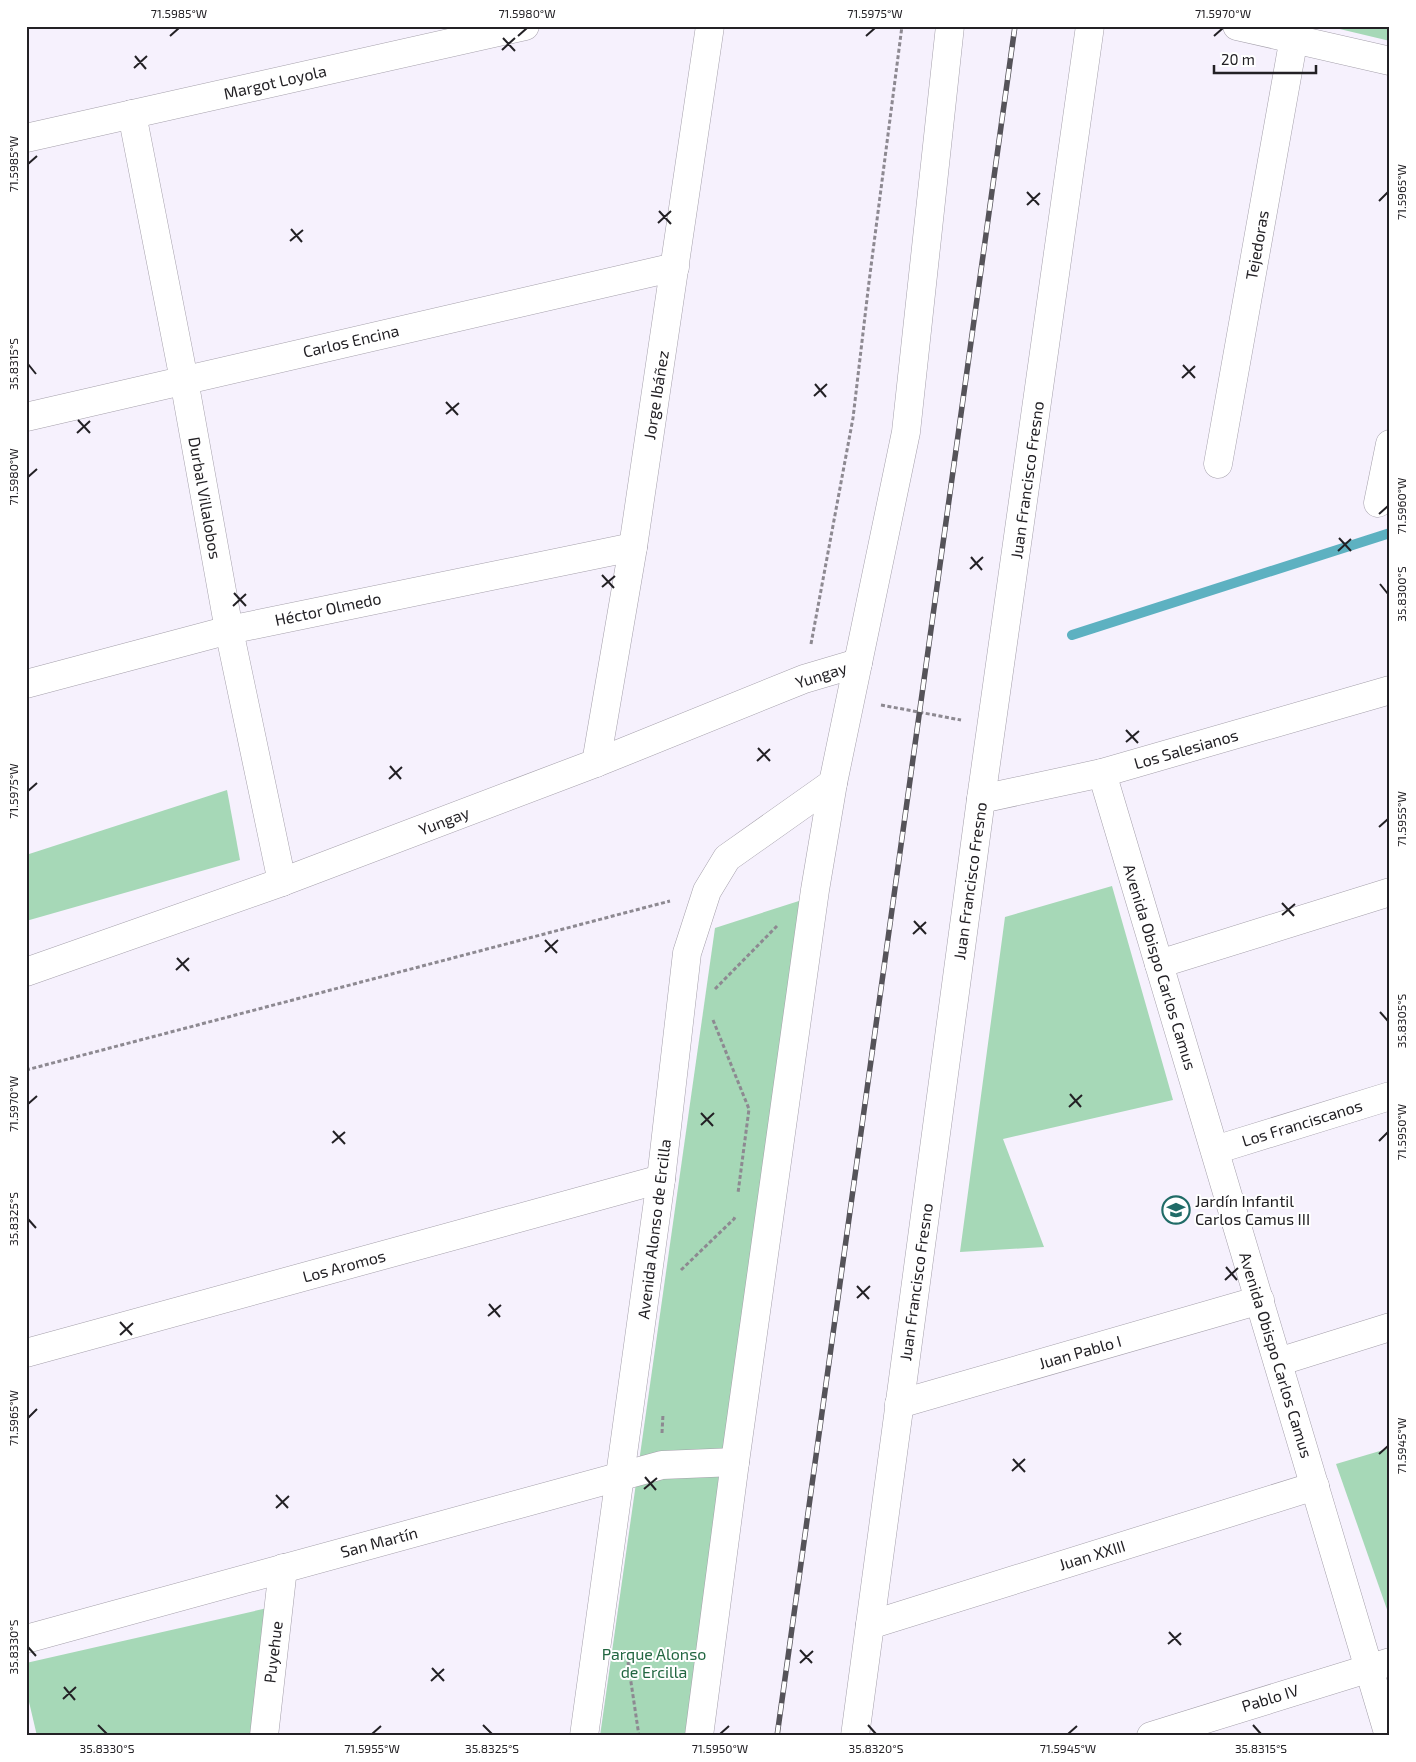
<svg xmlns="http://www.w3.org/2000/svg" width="1416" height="1762" font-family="'Exo 2',sans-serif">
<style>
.green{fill:#a6d8b7}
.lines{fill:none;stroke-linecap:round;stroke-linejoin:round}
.stream{stroke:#5db1c1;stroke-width:10}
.street-casing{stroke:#a5a0ab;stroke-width:29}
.path{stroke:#8d8991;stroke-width:3;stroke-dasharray:4 2.5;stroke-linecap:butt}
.street{stroke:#fff;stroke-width:28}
.rail-casing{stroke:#555359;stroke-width:5.5}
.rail{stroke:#fff;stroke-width:4;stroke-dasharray:11;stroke-linecap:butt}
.ticks{fill:none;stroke:#232125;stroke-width:2}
.labels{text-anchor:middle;stroke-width:4;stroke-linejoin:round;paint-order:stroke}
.street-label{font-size:16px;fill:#232125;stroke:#fff}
.poi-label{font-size:16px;fill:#232125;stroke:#fff;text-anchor:start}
.park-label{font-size:16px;fill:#226641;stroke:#fff}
.neatline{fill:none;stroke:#232125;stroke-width:2}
.ticks-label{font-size:12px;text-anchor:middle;fill:#232125}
</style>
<rect width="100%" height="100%" fill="#f6f1fd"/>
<!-- green -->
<g class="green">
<path d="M1327,26H1390V41Z"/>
<path d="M227,790L240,860L26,921V855Z"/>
<path d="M1112,886L1173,1100L1003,1139L1044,1247L960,1252L1005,917Z"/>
<path d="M802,900L688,1736H600L715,928Z"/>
<path d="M1390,1448V1618L1336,1464Z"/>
<path d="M272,1607L254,1736H37L26,1689V1663Z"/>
</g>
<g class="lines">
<!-- stream -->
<path class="stream" d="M1072,635L1390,533"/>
<!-- street casing -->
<g class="street-casing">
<g id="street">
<path d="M1237,26L1390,61"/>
<path d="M132,114L184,380L229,630L282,882"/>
<path d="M26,138L525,26"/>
<path d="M26,417L675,267"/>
<path d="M1218,464L1296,26"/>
<path d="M1378,503L1390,444"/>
<path d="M26,684L229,630L633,547"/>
<path d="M596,763L633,547L710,26"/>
<path d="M1102,773L1389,1736"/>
<path d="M981,799L1102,773L1390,690"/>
<path d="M1159,964L1390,892"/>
<path d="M26,972L282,882L596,763L804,679L858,663"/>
<path d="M1215,1150L1390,1096"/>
<path d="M26,1353L661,1179"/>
<path d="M1278,1362L1390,1327"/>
<path d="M899,1404L1260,1300"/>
<path d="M870,1625L1315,1486"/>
<path d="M26,1639L662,1465L735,1462"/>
<path d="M264,1736L283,1568"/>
<path d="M584,1736L661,1179L687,953L707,891L727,858L833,783"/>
<path d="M699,1736L735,1462L815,890L833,783L906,432L950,26"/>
<path d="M855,1736L981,799L1090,26"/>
<path d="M1151,1736L1390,1662"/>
</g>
</g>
<!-- path -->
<g class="path">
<path d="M811,644L853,418L869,282L902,26"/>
<path d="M881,705L961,720"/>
<path d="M715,989L777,926"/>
<path d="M713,1020L749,1109L738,1193"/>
<path d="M26,1070L670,901"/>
<path d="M681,1270L734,1219L735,1217"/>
<path d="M662,1433L663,1414"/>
<path d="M628,1662L639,1736"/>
</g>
<!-- street -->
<use href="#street" class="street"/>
<!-- rail casing -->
<g class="rail-casing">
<path id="rail" d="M777,1736L1015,26"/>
</g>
<!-- rail -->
<use href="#rail" class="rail"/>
</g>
<!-- ticks -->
<path class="ticks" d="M170,36L179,28M518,36L527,28M866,36L875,28M1214,36L1223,28M503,38L515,51M502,50L515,38M135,56L146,69M134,68L147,56M28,164L37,156M1027,192L1039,205M1379,201L1388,192M1027,205L1040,193M659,211L671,224M658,223L671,211M291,229L302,242M290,241L303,230M28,364L36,374M1183,365L1195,378M1182,378L1195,366M815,384L826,397M814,396L827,384M446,402L458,415M446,414L459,403M78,420L90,433M77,433L90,421M28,477L37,469M1379,514L1388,506M1339,538L1351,551M1338,551L1351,539M971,557L982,570M970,569L983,557M602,575L614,588M1380,584L1388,594M602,587L615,576M234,593L246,606M233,606L246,594M1126,730L1138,743M1126,742L1139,731M758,748L770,761M757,761L770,749M390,766L401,779M389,779L402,767M28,791L37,783M1379,827L1388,819M1282,903L1294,916M1282,915L1295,904M914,921L926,934M913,934L926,922M545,940L557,953M545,952L558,940M177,958L189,971M176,970L189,958M1380,1012L1388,1021M1070,1094L1081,1107M28,1104L37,1096M1069,1107L1082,1095M701,1113L713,1126M701,1125L714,1113M333,1131L345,1144M1379,1141L1388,1132M332,1143L345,1132M28,1219L36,1228M1226,1267L1237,1280M1225,1280L1238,1268M857,1286L869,1299M857,1298L870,1286M489,1304L500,1317M488,1316L501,1305M120,1322L132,1335M120,1335L133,1323M28,1418L37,1409M1379,1454L1388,1446M1013,1459L1025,1472M1012,1471L1025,1459M645,1477L656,1490M644,1489L657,1478M276,1495L288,1508M276,1508L289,1496M1169,1632L1181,1645M1168,1644L1181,1633M28,1647L36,1656M800,1650L812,1663M800,1663L813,1651M432,1668L444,1681M431,1681L444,1669M64,1687L75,1700M63,1699L76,1687M98,1725L107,1734M483,1725L492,1734M868,1725L876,1734M1253,1725L1261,1734M372,1734L381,1726M720,1734L729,1726M1068,1734L1077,1726"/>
<!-- icons -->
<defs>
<g id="school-ring" transform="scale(1.4375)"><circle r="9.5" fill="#fff" stroke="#206b67" stroke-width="1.5"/><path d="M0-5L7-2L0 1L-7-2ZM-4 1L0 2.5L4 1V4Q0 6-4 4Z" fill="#206b67"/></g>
</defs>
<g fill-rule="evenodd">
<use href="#school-ring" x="1176" y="1210"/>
</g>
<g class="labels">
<!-- street labels -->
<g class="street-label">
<text transform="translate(275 82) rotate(-13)" y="6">Margot Loyola</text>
<text transform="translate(1257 245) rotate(-80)" y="6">Tejedoras</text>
<text transform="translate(351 341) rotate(-13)" y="6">Carlos Encina</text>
<text transform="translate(656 395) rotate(-81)" y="6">Jorge Ibáñez</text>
<text transform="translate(1027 480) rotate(-82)" y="6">Juan Francisco Fresno</text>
<text transform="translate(205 498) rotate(80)" y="6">Durbal Villalobos</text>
<text transform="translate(328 609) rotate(-12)" y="6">Héctor Olmedo</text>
<text transform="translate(821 675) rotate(-18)" y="6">Yungay</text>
<text transform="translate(1186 749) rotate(-16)" y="6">Los Salesianos</text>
<text transform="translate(444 821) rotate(-21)" y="6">Yungay</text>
<text transform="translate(970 881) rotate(-82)" y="6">Juan Francisco Fresno</text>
<text transform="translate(1160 967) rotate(73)" y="6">Avenida Obispo Carlos Camus</text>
<text transform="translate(1302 1123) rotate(-17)" y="6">Los Franciscanos</text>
<text transform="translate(654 1229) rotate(-83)" y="6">Avenida Alonso de Ercilla</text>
<text transform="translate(344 1266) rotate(-15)" y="6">Los Aromos</text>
<text transform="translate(916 1282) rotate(-82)" y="6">Juan Francisco Fresno</text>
<text transform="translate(1080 1352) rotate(-16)" y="6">Juan Pablo I</text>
<text transform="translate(1276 1355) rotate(73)" y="6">Avenida Obispo Carlos Camus</text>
<text transform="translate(379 1542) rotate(-15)" y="6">San Martín</text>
<text transform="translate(1092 1555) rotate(-17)" y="6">Juan XXIII</text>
<text transform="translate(273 1652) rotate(-83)" y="6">Puyehue</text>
<text transform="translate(1270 1698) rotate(-17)" y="6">Pablo IV</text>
</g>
<!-- poi labels -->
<g class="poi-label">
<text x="1195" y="1207">Jardín Infantil<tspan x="1195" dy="18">Carlos Camus III</tspan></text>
</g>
<!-- park labels -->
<g class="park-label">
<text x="654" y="1660">Parque Alonso<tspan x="654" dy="18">de Ercilla</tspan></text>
</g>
</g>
<!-- border -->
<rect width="1416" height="1762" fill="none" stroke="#ffffff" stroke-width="55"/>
<!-- scale -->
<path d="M1214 65v8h102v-8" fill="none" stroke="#232125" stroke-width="2.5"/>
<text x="1221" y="65" font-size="15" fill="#232125" stroke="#ffffff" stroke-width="4" paint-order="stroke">20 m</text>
<rect x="28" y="28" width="1360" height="1706" class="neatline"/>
<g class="ticks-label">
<text x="179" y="18">71.5985°W</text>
<text x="527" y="18">71.5980°W</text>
<text x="875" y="18">71.5975°W</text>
<text x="1223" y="18">71.5970°W</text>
<text transform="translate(14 164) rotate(-90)" y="4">71.5985°W</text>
<text transform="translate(1402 192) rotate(-90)" y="4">71.5965°W</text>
<text transform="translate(14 364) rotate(-90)" y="4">35.8315°S</text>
<text transform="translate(14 477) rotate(-90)" y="4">71.5980°W</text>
<text transform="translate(1402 506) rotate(-90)" y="4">71.5960°W</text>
<text transform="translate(1402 594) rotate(-90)" y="4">35.8300°S</text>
<text transform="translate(14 791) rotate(-90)" y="4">71.5975°W</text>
<text transform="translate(1402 819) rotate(-90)" y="4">71.5955°W</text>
<text transform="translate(1402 1021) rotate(-90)" y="4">35.8305°S</text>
<text transform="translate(14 1104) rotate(-90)" y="4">71.5970°W</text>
<text transform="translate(1402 1132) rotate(-90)" y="4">71.5950°W</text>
<text transform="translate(14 1219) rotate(-90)" y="4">35.8325°S</text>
<text transform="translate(14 1418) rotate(-90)" y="4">71.5965°W</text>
<text transform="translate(1402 1446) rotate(-90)" y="4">71.5945°W</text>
<text transform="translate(14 1647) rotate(-90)" y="4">35.8330°S</text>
<text x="107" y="1753">35.8330°S</text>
<text x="372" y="1753">71.5955°W</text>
<text x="492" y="1753">35.8325°S</text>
<text x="720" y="1753">71.5950°W</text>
<text x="876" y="1753">35.8320°S</text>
<text x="1068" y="1753">71.5945°W</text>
<text x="1261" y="1753">35.8315°S</text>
</g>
</svg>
